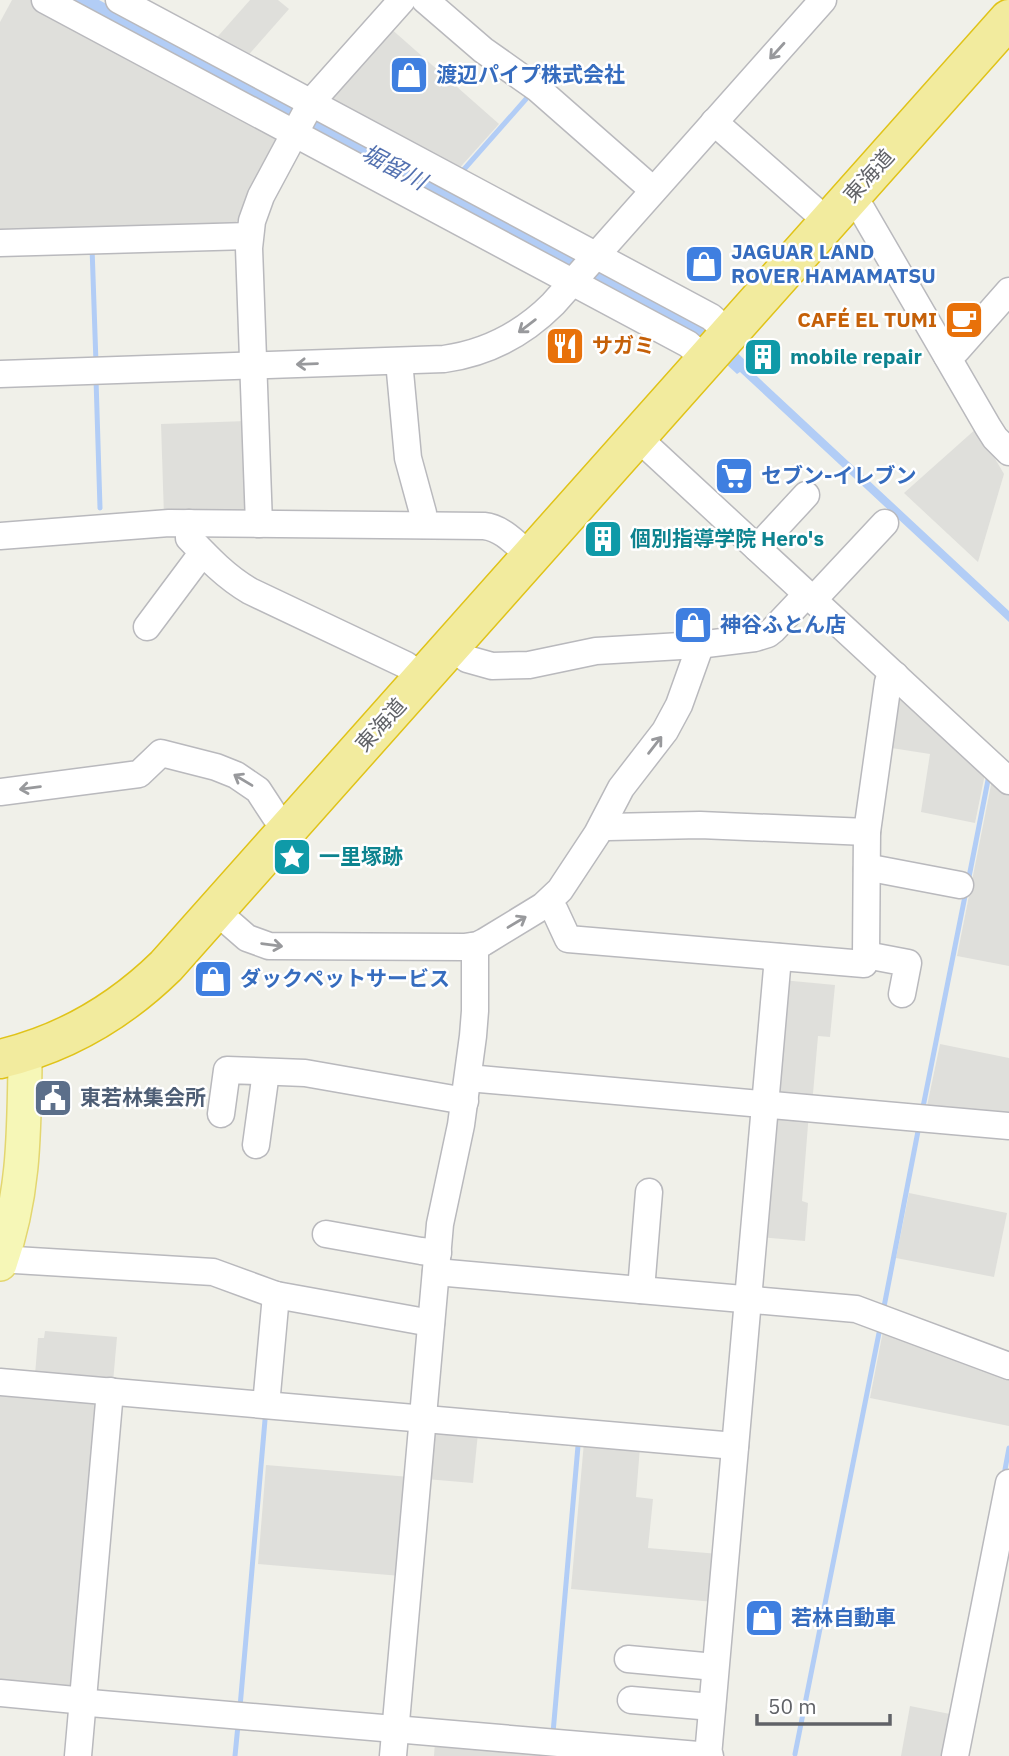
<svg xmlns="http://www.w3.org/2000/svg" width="1009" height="1756" font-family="'IBM Plex Sans','Noto Sans JP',sans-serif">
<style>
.industrial{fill:#dfdfdb}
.water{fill:#b2cdf6}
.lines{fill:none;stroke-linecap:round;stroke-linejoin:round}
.stream{stroke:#b2cdf6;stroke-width:5}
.minor-casing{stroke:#b9b9bd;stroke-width:29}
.major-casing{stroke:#e3d66f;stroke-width:36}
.highway-casing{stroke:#e0c319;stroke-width:41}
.minor{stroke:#fff;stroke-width:26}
.major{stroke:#f6f7b7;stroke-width:33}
.highway{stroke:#f2eb9e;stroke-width:38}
.oneway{stroke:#98999c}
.labels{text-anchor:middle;stroke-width:5;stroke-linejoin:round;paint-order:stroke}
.shop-label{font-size:21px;font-weight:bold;fill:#366cbe;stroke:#fff;text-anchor:start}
.street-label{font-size:21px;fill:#606267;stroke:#fff}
.food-label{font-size:21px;font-weight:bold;fill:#c56008;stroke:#fff;text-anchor:end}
.culture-label{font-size:21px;font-weight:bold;fill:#0d838f;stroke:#fff;text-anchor:start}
.service-label{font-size:21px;font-weight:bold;fill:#4e5e75;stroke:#fff;text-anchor:start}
.water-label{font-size:23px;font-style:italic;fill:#5371b0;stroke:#fff}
</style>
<rect width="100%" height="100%" fill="#f0f0e9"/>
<!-- industrial -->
<g class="industrial">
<path d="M12,0H31L281,134L241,217L232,226L0,232V22Z"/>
<path d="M250,0H278L289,9L244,60L212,43Z"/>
<path d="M389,27L499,124L455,173L326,104Z"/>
<path d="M247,421L251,513L164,517L161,424Z"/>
<path d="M977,428L1004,474L978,562L904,493Z"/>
<path d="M893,690L986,769L975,823L921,812L930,754L885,747Z"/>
<path d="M993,775L1009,790V966L957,956Z"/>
<path d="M782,980L835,985L830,1037L818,1036L812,1105L772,1101Z"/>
<path d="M940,1044L1009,1058V1114L927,1106Z"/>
<path d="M771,1109L809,1112L802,1201L808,1203L805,1241L760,1237Z"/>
<path d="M909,1193L1007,1213L994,1277L896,1258Z"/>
<path d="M884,1326L1009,1373V1426L870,1398Z"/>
<path d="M45,1331L117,1337L113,1382L35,1375L38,1338H44Z"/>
<path d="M0,1391L100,1400L78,1689L0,1687Z"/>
<path d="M435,1429L478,1433L473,1483L426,1479Z"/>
<path d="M584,1442L640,1447L636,1497L653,1499L648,1548L719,1554L714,1602L571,1589Z"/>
<path d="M266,1465L410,1477L401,1576L258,1564Z"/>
<path d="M910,1706L955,1715L947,1756H901Z"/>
<path d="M435,1741L548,1750L547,1756H434Z"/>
</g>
<!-- water -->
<path class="water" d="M65,0H99L711,328L748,363L746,366L1009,611V622L740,372L737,374L701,341Z"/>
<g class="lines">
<!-- stream -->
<g class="stream">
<path d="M459,175L526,99"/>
<path d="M92,247L96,363"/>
<path d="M96,379L100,508"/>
<path d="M968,882L989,775"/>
<path d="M922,1112L966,891"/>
<path d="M883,1312L919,1126"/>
<path d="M1004,1475L1009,1448"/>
<path d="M240,1707L265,1420"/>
<path d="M553,1733L578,1446"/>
<path d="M795,1754L880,1328"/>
<path d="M235,1756L238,1725"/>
</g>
<!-- minor casing -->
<g class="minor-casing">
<g id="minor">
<path d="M45,0L688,344L706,360"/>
<path d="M119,0L711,317L729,333"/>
<path d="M425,0L483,50L538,89L653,190"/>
<path d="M714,122L828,222"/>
<path d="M849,199L862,210L988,427L995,438L1009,452"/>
<path d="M0,243L249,236"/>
<path d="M947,356L957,350L1009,291"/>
<path d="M399,361L408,458L423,513V525"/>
<path d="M0,374L444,359C487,353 522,335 553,304L823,0"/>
<path d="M637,437L1009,781"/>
<path d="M189,523V538C208,558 226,577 250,591L406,665L422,679"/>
<path d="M259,524L249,248L252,221L261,196L312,101L402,0"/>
<path d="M0,536L169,523L484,526C503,528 517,545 531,557"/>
<path d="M757,548L806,495"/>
<path d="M813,600L885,523"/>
<path d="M147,627L197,560L204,554"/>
<path d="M452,645L467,659L492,666L529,665L596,651L698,645L755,638L768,634L773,630L807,594"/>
<path d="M0,792L139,774L161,753L216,767L236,775L258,790L275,816L290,828"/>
<path d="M603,824L608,827L700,825L867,832"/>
<path d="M867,869H876L960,885"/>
<path d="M549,902L555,911L568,939L864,964L866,955L867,832L888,682L895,675"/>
<path d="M216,911L247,938L269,946L464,947L478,945L484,942L543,906L560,890L597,834L621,788L665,731L679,705L698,652V645"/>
<path d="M866,955L908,963L902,994"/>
<path d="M468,1078L1009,1126"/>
<path d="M221,1114L227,1070L305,1073L465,1101"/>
<path d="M256,1145L266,1072"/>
<path d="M326,1234L421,1251L438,1253"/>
<path d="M3,1255L15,1260L213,1272L276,1295L431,1323"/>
<path d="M436,1272L856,1309L1009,1366"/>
<path d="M641,1290L649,1192"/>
<path d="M0,1382L735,1446"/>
<path d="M266,1405L276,1295"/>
<path d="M628,1659L715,1667"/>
<path d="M0,1693L75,1700L90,1703L710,1756"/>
<path d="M631,1700L712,1707"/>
<path d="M78,1756L110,1391"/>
<path d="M393,1756L440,1224L461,1125L473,1036L475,1011V954L473,946"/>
<path d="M708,1756L778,957"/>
<path d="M955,1756L1009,1483"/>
</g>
</g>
<!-- major casing -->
<g class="major-casing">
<path id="major" d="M0,1264C24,1196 24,1135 25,1064L22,1053"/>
</g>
<!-- highway casing -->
<g class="highway-casing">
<path id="highway" d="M0,1059C64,1044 120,1011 166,966L1009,19"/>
</g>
<!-- minor -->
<use href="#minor" class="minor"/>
<!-- major -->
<use href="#major" class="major"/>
<!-- highway -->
<use href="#highway" class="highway"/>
</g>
<!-- one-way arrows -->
<defs><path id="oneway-shaft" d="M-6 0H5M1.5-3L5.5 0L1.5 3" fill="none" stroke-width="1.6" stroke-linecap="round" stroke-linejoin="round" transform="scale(1.75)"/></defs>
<g class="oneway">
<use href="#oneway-shaft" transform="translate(777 51) rotate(132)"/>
<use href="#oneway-shaft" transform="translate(527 326) rotate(143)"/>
<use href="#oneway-shaft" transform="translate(307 364) rotate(178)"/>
<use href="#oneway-shaft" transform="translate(655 745) rotate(-52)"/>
<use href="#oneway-shaft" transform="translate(243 780) rotate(-149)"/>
<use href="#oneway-shaft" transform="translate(30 788) rotate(173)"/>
<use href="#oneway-shaft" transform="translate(517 922) rotate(-31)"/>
<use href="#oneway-shaft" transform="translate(272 945) rotate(8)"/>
</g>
<!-- icons -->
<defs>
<g id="shop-square" transform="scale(2.0125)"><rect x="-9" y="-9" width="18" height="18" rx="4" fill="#3f7fe0" stroke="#fff"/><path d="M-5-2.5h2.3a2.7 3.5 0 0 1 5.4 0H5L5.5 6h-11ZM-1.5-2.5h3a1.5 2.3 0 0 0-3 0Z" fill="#fff"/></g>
<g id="cafe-square" transform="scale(2.0125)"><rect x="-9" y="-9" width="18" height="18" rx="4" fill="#e8710a" stroke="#fff"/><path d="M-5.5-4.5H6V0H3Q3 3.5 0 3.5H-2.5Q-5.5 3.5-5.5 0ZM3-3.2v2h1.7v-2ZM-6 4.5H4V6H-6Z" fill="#fff"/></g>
<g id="restaurant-square" transform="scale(2.0125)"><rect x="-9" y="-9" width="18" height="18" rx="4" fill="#e8710a" stroke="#fff"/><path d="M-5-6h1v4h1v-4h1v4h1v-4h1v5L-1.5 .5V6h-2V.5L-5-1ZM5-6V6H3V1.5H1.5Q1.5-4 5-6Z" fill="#fff"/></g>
<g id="building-square" transform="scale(2.0125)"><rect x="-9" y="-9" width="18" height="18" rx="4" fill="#0f9aa8" stroke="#fff"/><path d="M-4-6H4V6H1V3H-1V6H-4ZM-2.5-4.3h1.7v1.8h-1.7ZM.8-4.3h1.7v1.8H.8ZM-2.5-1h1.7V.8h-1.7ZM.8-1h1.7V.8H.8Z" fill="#fff"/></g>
<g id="supermarket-square" transform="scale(2.0125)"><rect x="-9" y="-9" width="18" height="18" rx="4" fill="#3f7fe0" stroke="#fff"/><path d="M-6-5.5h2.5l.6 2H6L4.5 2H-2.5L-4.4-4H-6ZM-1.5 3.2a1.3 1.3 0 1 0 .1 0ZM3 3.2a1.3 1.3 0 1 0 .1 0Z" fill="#fff"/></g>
<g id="sight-square" transform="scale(2.0125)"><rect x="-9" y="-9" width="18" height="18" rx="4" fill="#0f9aa8" stroke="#fff"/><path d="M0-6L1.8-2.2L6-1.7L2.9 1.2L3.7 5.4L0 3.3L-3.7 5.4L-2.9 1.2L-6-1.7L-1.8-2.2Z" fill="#fff"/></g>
<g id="civic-square" transform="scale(2.0125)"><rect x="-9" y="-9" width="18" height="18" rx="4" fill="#5c6f8a" stroke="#fff"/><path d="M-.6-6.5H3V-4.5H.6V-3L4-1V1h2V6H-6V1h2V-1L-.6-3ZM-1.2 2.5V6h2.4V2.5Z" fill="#fff"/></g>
</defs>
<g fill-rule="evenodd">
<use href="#shop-square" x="409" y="75"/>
<use href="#shop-square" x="704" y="264"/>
<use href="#cafe-square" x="964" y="320"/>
<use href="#restaurant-square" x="565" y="346"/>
<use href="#building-square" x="763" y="357"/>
<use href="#supermarket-square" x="734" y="476"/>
<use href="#building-square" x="603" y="539"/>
<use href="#shop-square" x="693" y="625"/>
<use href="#sight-square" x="292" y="857"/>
<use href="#shop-square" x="213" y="979"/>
<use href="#civic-square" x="53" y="1098"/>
<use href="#shop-square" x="764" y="1618"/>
</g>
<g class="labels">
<!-- shop labels -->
<g class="shop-label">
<text x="436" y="82">渡辺パイプ株式会社</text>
<text x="731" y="259">JAGUAR LAND<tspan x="731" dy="24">ROVER HAMAMATSU</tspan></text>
<text x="761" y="483">セブン-イレブン</text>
<text x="720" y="632">神谷ふとん店</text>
<text x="240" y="986">ダックペットサービス</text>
<text x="791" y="1625">若林自動車</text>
</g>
<!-- street labels -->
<g class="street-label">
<text transform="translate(869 176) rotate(-48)" y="7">東海道</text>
<text transform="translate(381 725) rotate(-48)" y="7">東海道</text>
</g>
<!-- food labels -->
<g class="food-label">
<text x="937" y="327">CAFÉ EL TUMI</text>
<text x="592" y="353" text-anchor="start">サガミ</text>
</g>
<!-- culture labels -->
<g class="culture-label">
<text x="790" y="364">mobile repair</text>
<text x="630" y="546">個別指導学院 Hero's</text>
<text x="319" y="864">一里塚跡</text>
</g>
<!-- service labels -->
<g class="service-label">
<text x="80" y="1105">東若林集会所</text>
</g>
<!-- water labels -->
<g class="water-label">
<text transform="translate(394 167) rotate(28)" y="8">堀留川</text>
</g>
</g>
<!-- scale -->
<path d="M757 1714v10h133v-10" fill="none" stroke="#606267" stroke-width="3.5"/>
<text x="768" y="1714" font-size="21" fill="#606267" stroke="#ffffff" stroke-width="5" paint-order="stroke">50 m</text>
</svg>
